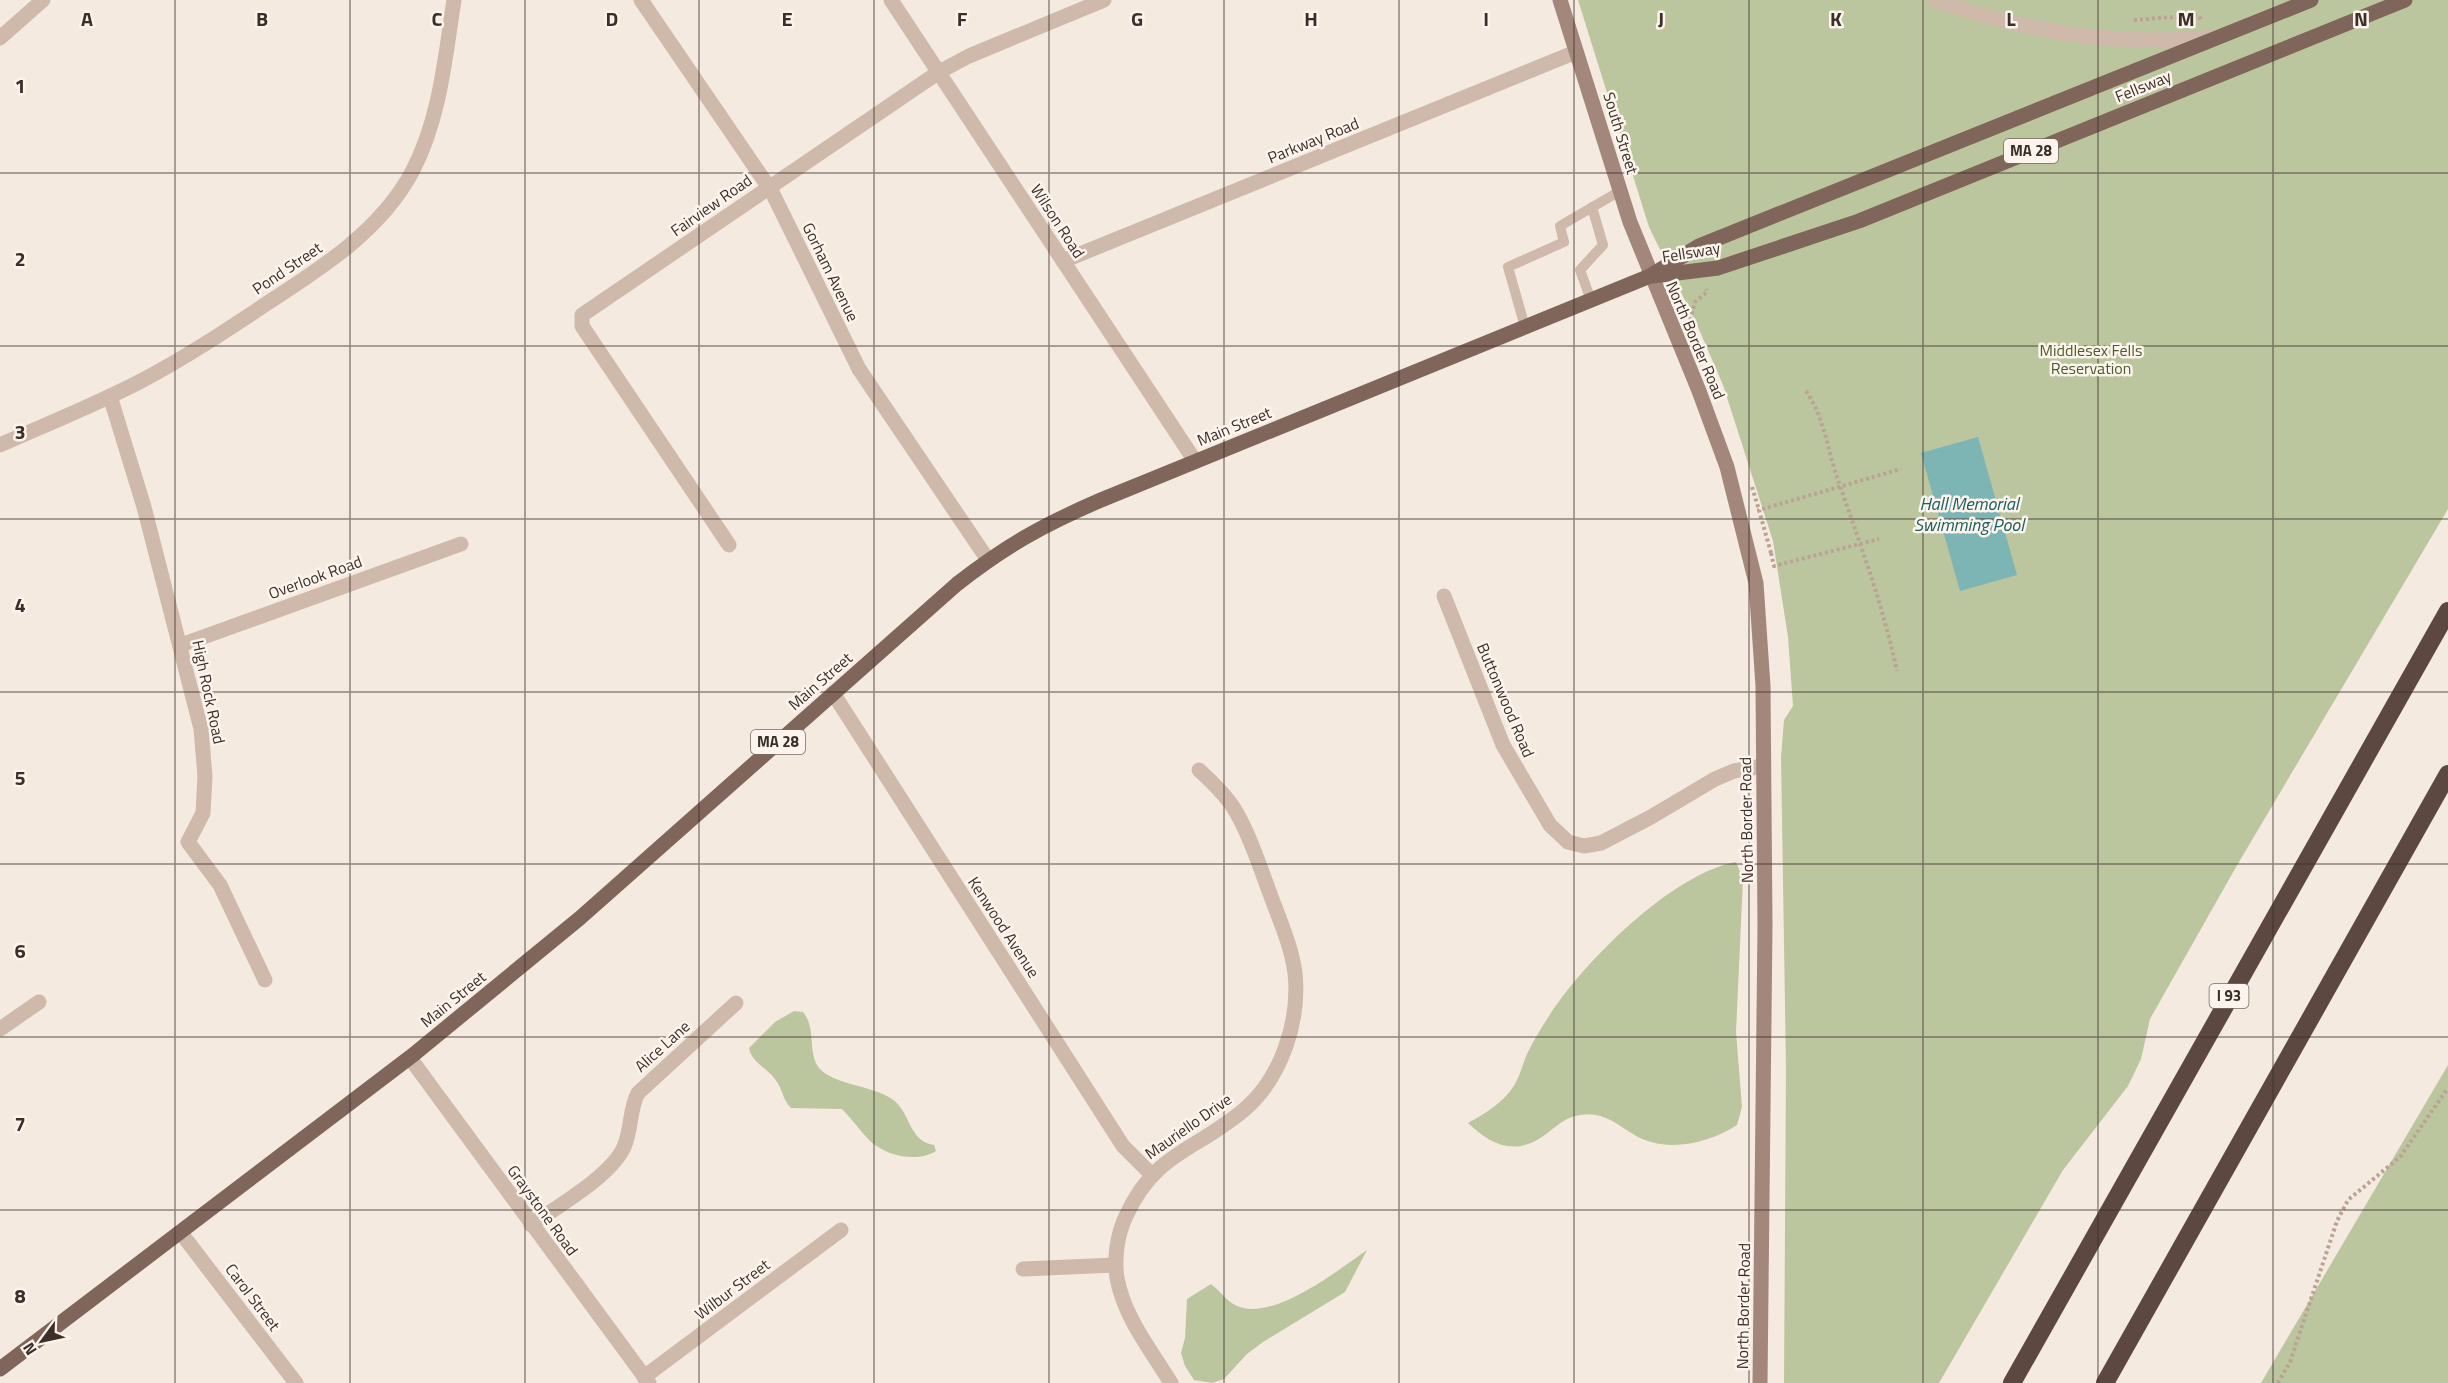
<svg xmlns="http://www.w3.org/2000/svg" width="2448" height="1383" font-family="'Titillium Web',sans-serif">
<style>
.green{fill:#bbc69e}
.water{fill:#7db4b4}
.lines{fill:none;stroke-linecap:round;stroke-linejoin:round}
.path{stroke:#bba394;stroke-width:4;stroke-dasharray:3 3;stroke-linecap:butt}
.service{stroke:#cfb9aa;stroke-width:10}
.minor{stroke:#cfb9aa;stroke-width:15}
.tertiary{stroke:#cfb9aa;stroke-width:15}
.secondary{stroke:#a3877b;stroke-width:15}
.primary{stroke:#7f655a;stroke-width:15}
.motorway{stroke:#5d4841;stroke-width:18}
.grid{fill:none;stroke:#3c2f2a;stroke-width:1.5;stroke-opacity:0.55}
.labels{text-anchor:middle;stroke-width:5;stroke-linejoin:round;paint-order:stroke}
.shield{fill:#fcf4ed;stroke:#766a64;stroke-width:1.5}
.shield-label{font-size:15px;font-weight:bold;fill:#3c2f2a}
.street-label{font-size:16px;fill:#3c2f2a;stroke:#fcf4ed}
.park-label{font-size:16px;fill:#4d5c2c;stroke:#fcf4ed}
.water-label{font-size:18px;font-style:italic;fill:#1c6061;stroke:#fcf4ed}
.grid-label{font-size:20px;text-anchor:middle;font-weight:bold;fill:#3c2f2a;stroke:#fcf4ed;stroke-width:5;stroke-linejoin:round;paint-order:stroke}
</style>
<rect width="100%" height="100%" fill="#f5eae0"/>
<!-- green -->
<g class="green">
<path d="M1578,0H2448V509L2236,867L2150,1019L2141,1059L2128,1086L2063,1170L1939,1383H1784L1786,1068L1781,757L1784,720L1793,706L1788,637L1773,541L1723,385L1698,327L1649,227Z"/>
<path d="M1736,862L1743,879L1736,1032L1742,1107L1737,1125C1708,1144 1664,1154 1633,1134C1615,1123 1602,1111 1580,1115C1561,1118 1552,1132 1537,1140C1510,1155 1488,1142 1468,1123C1486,1113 1506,1101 1516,1082C1521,1073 1523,1062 1528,1052C1534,1040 1541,1028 1549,1016C1584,962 1671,874 1736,862Z"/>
<path d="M794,1011L803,1012C816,1028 808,1048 817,1065C827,1084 872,1085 892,1099C911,1112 908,1141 934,1145L936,1151C917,1163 886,1156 870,1141C860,1131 852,1119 842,1109L791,1108C783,1100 783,1091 777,1082C769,1068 752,1064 749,1048L775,1022Z"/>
<path d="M2448,1065V1383H2261Z"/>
<path d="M1367,1250L1345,1292L1263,1342L1247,1354L1224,1379L1212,1383L1194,1380L1185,1366L1181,1353L1185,1338L1187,1299L1211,1284C1219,1290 1227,1301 1235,1305C1271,1324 1338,1270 1367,1250Z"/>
</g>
<!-- water -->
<path class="water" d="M1978,437L2017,575L1960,591L1921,453Z"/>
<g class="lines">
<!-- path -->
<g class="path">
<path d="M2134,20L2197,15L2202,20"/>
<path d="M1690,320L1695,302L1707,292L1706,289"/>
<path d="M1806,391C1824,417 1827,448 1837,477C1859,541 1883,605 1897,671"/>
<path d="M1752,487L1759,510"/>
<path d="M1771,553L1759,510L1901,469"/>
<path d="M1771,553L1774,566L1879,539"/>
<path d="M2278,1383L2290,1362L2337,1221L2348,1200L2400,1157L2448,1088"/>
</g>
<!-- service -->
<g class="service">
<path d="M1591,300L1580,270L1603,245L1592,207"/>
<path d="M1525,327L1508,267L1564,242L1560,226L1620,191"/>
</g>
<!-- minor -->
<g class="minor">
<path d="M641,0L772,192L859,369L988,560"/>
<path d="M891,0L1195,461"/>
<path d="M1935,0C2024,32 2121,47 2214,37"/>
<path d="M0,38L43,0"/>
<path d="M1063,261L1576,52"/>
<path d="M110,396L144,507L201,729L205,776L203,813L188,842L220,885L265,980"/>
<path d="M729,545L582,326V315L939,72L969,56L1104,0"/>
<path d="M1444,596L1503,745L1550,825L1568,842L1584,846L1601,843L1651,817L1715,779L1734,771L1763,766"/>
<path d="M181,645L461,544"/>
<path d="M833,693L1123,1146L1151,1174"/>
<path d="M0,1029L39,1002"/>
<path d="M410,1058L649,1383"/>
<path d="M531,1225C558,1206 611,1176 624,1147C632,1129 629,1110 638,1093L736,1003"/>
<path d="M181,1233L296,1383"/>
<path d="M1023,1269L1115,1265"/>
<path d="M644,1377L841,1230"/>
<path d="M1171,1383C1151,1350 1124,1317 1117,1278C1114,1258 1117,1235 1126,1216C1155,1152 1196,1151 1245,1109C1282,1077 1300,1020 1295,973C1292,950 1283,928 1275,907C1264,879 1249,831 1233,807C1224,793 1211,781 1199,770"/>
</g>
<!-- tertiary -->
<path class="tertiary" d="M0,445C47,424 95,405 141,381C185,358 227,330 269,302C323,267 381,230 412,172C440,119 445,58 454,0"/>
<!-- secondary -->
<path class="secondary" d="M1560,0L1630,222L1699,391L1727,467L1756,583L1763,686L1765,925L1760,1383"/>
<!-- primary -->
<g class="primary">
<path d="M1653,276L1718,268L1859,221L2405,0"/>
<path d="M0,1369L413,1055L580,918L957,584C1007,545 1043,525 1101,500L1650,276L1699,246L2311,0"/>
</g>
<!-- motorway -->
<g class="motorway">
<path d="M2012,1383L2448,611"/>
<path d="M2105,1383L2448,774"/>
</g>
</g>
<!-- grid -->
<path class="grid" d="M175,0V1383M350,0V1383M525,0V1383M699,0V1383M874,0V1383M1049,0V1383M1224,0V1383M1399,0V1383M1574,0V1383M1749,0V1383M1923,0V1383M2098,0V1383M2273,0V1383M0,173H2448M0,346H2448M0,519H2448M0,692H2448M0,864H2448M0,1037H2448M0,1210H2448"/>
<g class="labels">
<!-- shield labels -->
<g class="shield">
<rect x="2004" y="139" width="54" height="24" rx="4.5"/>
<rect x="751" y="730" width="54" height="24" rx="4.5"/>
<rect x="2209.5" y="984" width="39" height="24" rx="4.5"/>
</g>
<g class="shield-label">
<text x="2031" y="156">MA 28</text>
<text x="778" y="747">MA 28</text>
<text x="2229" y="1001">I 93</text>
</g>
<!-- street labels -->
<g class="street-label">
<text transform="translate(2143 86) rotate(-22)" y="6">Fellsway</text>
<text transform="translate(1621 133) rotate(73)" y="6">South Street</text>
<text transform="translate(1313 140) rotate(-22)" y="6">Parkway Road</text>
<text transform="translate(711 205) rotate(-35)" y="6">Fairview Road</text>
<text transform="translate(1058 221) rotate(57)" y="6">Wilson Road</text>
<text transform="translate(1691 252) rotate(-9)" y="6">Fellsway</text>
<text transform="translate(287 268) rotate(-34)" y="6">Pond Street</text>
<text transform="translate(831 272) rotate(64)" y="6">Gorham Avenue</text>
<text transform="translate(1696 340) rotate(67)" y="6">North Border Road</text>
<text transform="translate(1234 426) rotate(-22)" y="6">Main Street</text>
<text transform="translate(315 577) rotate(-20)" y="6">Overlook Road</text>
<text transform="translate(820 681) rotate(-41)" y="6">Main Street</text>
<text transform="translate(209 692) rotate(78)" y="6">High Rock Road</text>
<text transform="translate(1506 700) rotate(67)" y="6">Buttonwood Road</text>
<text transform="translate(1746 820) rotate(-91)" y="6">North Border Road</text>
<text transform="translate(1004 927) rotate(57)" y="6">Kenwood Avenue</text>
<text transform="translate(453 999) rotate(-39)" y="6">Main Street</text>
<text transform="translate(662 1046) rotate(-42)" y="6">Alice Lane</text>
<text transform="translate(1188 1126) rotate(-35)" y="6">Mauriello Drive</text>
<text transform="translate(543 1210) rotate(54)" y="6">Graystone Road</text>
<text transform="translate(732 1289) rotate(-37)" y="6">Wilbur Street</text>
<text transform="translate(253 1297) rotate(53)" y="6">Carol Street</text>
<text transform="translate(1743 1306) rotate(-89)" y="6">North Border Road</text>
</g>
<!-- park labels -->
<g class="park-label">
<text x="2091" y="356">Middlesex Fells<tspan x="2091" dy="18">Reservation</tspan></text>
</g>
<!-- water labels -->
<g class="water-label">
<text x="1969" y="510">Hall Memorial<tspan x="1969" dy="21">Swimming Pool</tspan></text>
</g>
</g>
<g class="grid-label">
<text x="87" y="26">A</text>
<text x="262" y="26">B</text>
<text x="437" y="26">C</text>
<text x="612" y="26">D</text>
<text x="787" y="26">E</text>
<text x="962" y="26">F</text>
<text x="1137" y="26">G</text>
<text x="1311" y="26">H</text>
<text x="1486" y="26">I</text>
<text x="1661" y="26">J</text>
<text x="1836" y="26">K</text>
<text x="2011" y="26">L</text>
<text x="2186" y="26">M</text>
<text x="2361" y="26">N</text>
<text x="20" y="93">1</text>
<text x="20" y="266">2</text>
<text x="20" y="439">3</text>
<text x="20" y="612">4</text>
<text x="20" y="785">5</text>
<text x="20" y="958">6</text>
<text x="20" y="1131">7</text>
<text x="20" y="1303">8</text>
</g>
<!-- north arrow -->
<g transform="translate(42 1341) rotate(237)" stroke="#fcf4ed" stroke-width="4.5" paint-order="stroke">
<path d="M0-4.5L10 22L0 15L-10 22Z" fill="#3c2f2a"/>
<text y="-9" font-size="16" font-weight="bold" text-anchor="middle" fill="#3c2f2a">N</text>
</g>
</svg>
